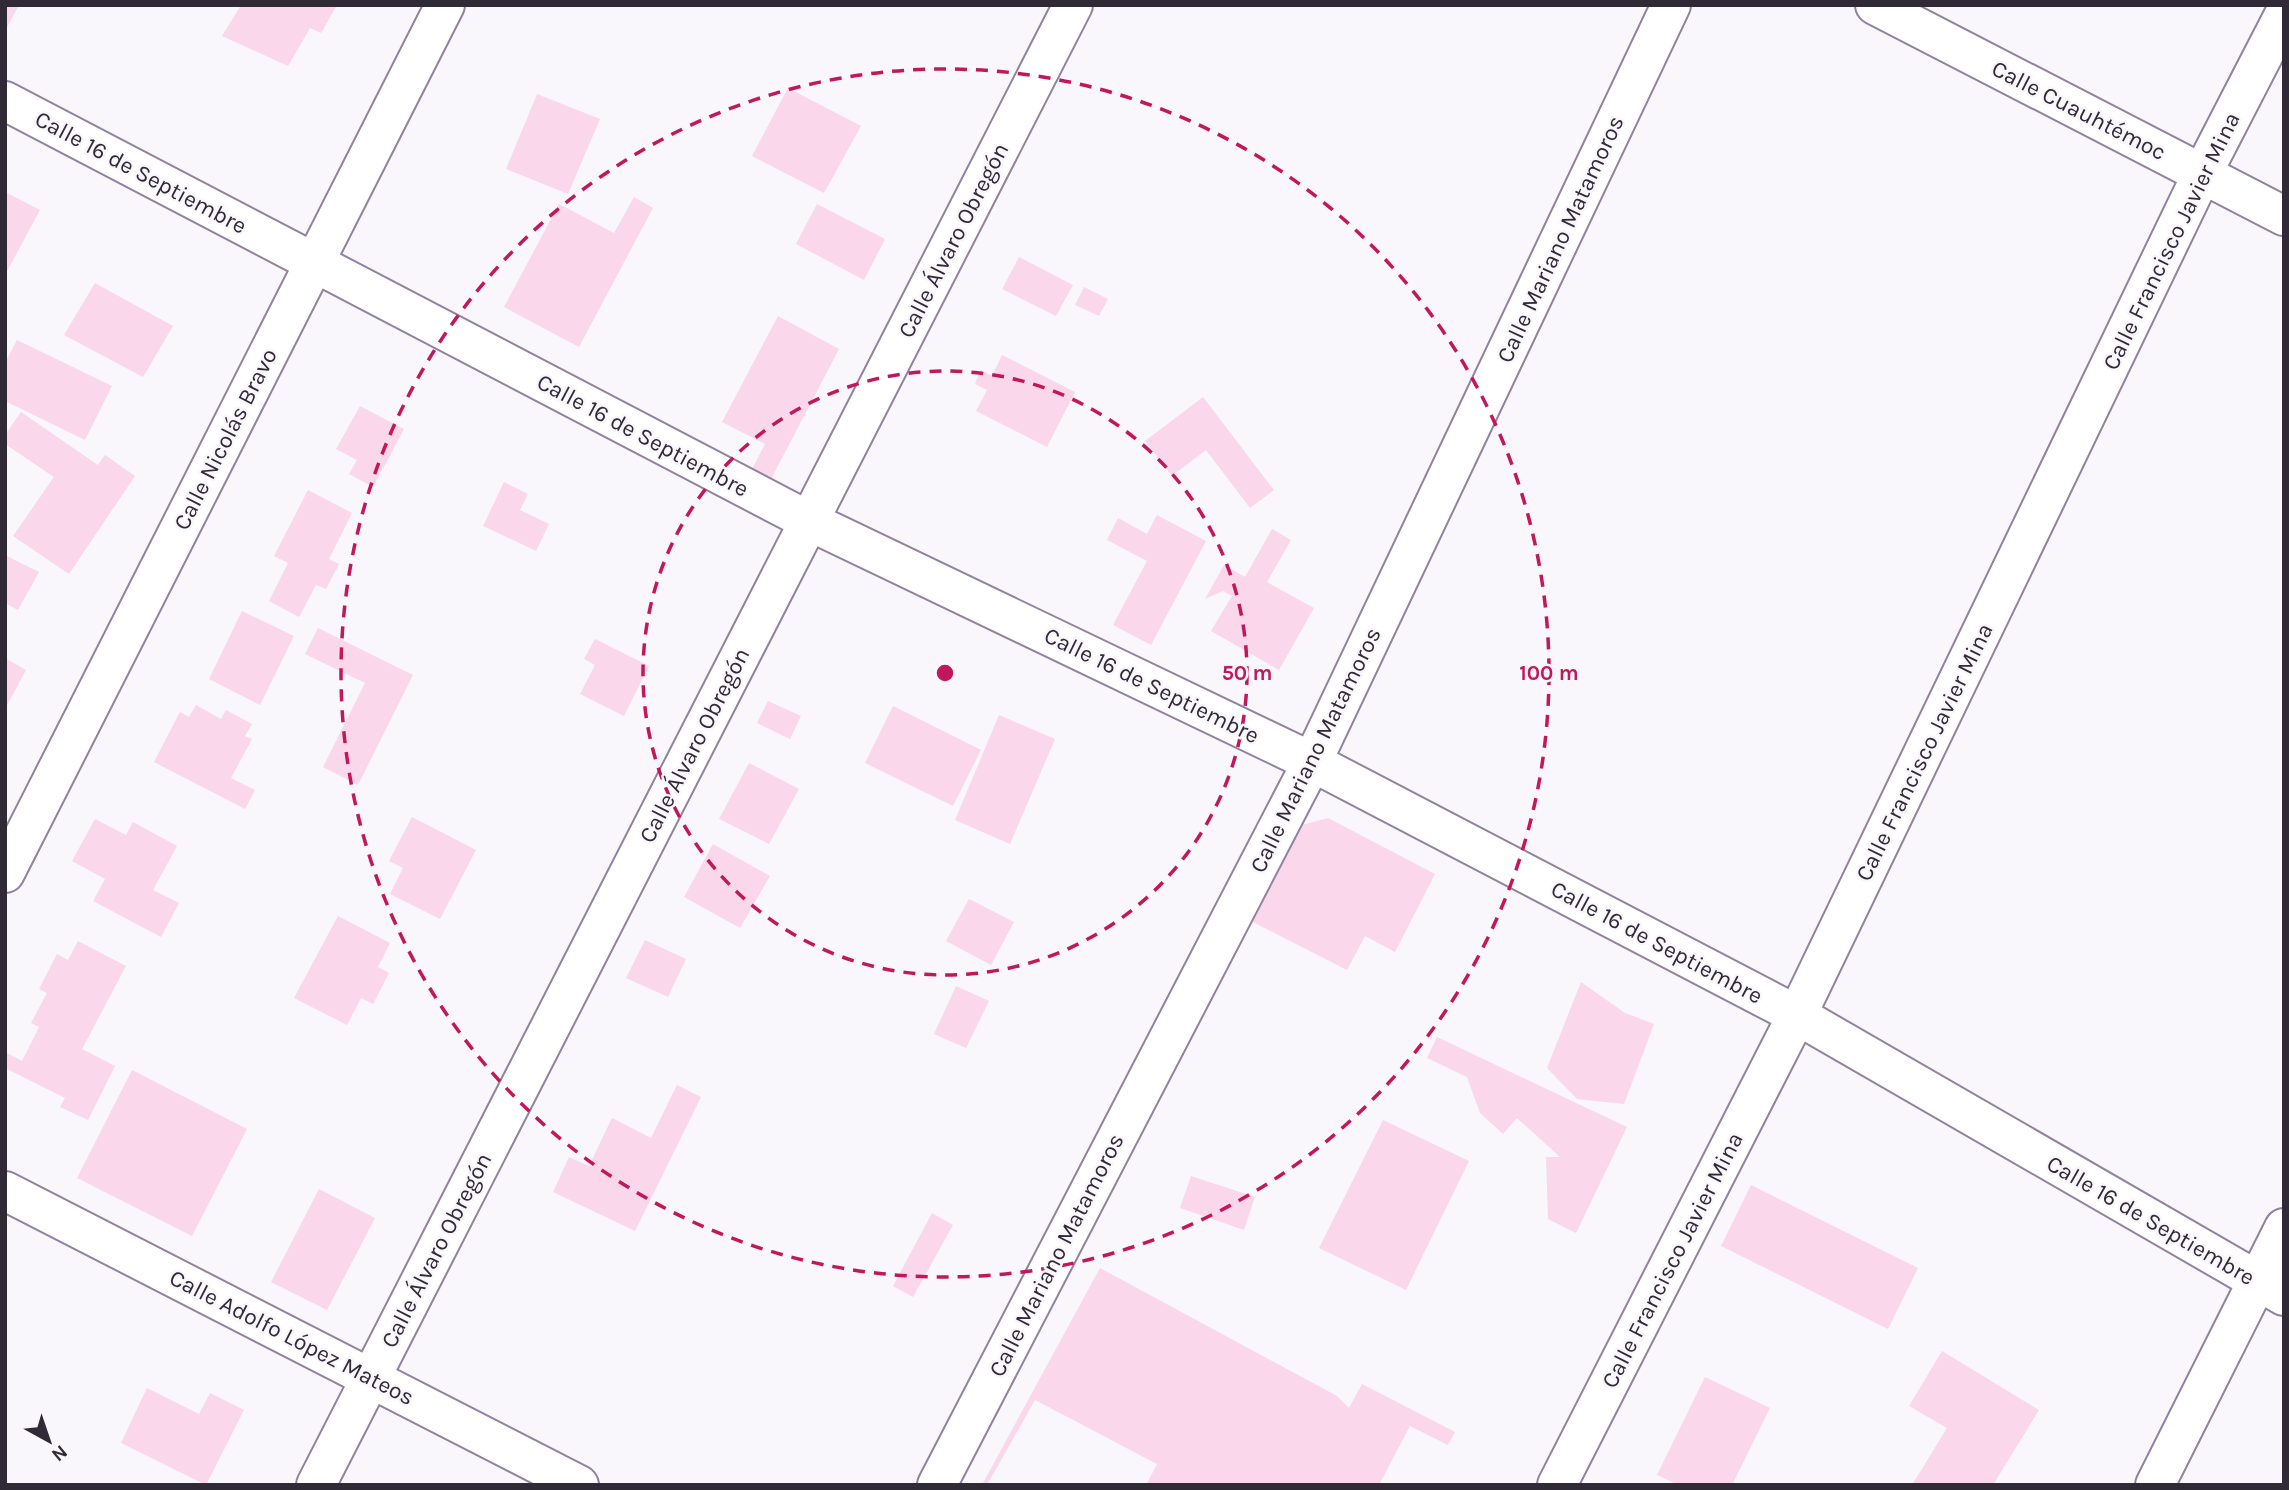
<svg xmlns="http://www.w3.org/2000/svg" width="2289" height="1490" font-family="Karla,sans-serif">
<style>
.building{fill:#fad7eb}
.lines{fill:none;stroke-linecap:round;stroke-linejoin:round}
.street-casing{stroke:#9182a0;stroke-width:42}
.secondary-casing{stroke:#9182a0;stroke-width:42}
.street{stroke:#fff;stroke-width:38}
.secondary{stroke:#fff;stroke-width:38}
.ring{fill:none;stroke:#c2185b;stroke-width:3.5;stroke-dasharray:12 9}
.labels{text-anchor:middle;stroke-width:5;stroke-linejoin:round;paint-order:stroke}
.street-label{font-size:23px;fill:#302a36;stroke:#f9f6fc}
.centre{fill:#c2185b;stroke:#f9f6fc;stroke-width:3.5}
.ring-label{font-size:21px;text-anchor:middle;font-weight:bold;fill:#c2185b;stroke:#f9f6fc;stroke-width:5;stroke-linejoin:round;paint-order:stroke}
</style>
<rect width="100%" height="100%" fill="#f9f6fc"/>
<!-- building -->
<g class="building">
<path d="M5,5H19L5,31Z"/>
<path d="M241,5H337L321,33L310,28L288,66L222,36Z"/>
<path d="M788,88L861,126L824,193L752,156Z"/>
<path d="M537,94L600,119L568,194L506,169Z"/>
<path d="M5,192L40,210L5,275Z"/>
<path d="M634,197L653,208L579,347L504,307L559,204L614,233Z"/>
<path d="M817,204L885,239L864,280L796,244Z"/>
<path d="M1019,257L1073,285L1056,316L1002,289Z"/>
<path d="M95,283L173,326L143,377L64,335Z"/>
<path d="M1084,287L1108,299L1099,316L1075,305Z"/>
<path d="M778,316L839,349L770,481L751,471L765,444L722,422Z"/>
<path d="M17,340L112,386L85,440L5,401V363Z"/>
<path d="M1002,355L1075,392L1047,447L976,411L987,390L975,384L981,370L992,376Z"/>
<path d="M1203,397L1274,490L1250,508L1206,450L1172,476L1145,441Z"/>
<path d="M360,406L404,429L373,487L349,474L357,460L336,449Z"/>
<path d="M21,412L98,465L105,455L135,476L69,574L13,536L54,477L5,444V435Z"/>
<path d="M504,482L528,494L520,510L549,524L536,551L483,526Z"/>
<path d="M308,490L352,513L329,559L339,564L326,589L316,585L299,617L269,601L288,563L274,556Z"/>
<path d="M1157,515L1206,541L1151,645L1113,625L1147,561L1107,540L1118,518L1147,534Z"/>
<path d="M1272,529L1291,540L1267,582L1314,608L1279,670L1211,631L1232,596L1223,591L1205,599L1224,565L1245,577Z"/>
<path d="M5,555L39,572L18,610L5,603Z"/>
<path d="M242,611L294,636L260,705L209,679Z"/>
<path d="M318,628L413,675L358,785L323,767L365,683L305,654Z"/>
<path d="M595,639L649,666L624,716L580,694L595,665L584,659Z"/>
<path d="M5,658L26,670L5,709Z"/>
<path d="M768,701L801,716L790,739L757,723Z"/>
<path d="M196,705L221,719L226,710L252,724L245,736L252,739L231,778L255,790L245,809L154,762L180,712L189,717Z"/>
<path d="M893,706L981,750L953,806L865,763Z"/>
<path d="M999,715L1055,739L1010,844L955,820Z"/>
<path d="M749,763L799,789L769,844L719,819Z"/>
<path d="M412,817L476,850L440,919L390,894L403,868L389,861Z"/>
<path d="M1328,818L1435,874L1395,952L1365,936L1347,970L1251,921L1302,825Z"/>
<path d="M95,819L126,835L133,822L177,846L153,890L179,903L161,937L93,901L105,879L72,861Z"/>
<path d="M713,844L770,876L740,928L684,897Z"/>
<path d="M969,899L1014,922L991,965L946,941Z"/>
<path d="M338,916L390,943L378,967L389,973L373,1004L361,998L347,1025L294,998Z"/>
<path d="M645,940L686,959L668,997L626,978Z"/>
<path d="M78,941L126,966L82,1049L115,1066L88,1120L60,1107L65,1098L5,1068V1052L22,1061L39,1027L31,1023L47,993L39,989L57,954L68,960Z"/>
<path d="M1581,982L1625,1013L1654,1024L1624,1104L1577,1099L1547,1068Z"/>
<path d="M956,986L989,1001L966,1048L934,1034Z"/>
<path d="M1437,1037L1627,1127L1576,1233L1548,1219L1546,1157H1560L1517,1118L1503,1134L1480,1113L1467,1077L1427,1058Z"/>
<path d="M132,1070L247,1129L192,1236L77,1178Z"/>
<path d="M677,1085L701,1097L635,1231L553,1192L569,1157L589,1166L612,1118L651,1138Z"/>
<path d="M1383,1120L1469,1161L1406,1290L1319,1248Z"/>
<path d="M1191,1176L1255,1197L1244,1230L1180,1208Z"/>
<path d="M1751,1185L1918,1268L1888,1329L1721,1246Z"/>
<path d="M319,1189L375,1218L327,1310L271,1282Z"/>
<path d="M932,1213L953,1225L913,1297L893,1286Z"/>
<path d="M1100,1268L1337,1396L1349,1408L1362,1384L1455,1432L1448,1445L1410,1426L1379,1485H1146L1157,1464L1035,1400L987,1485L983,1483Z"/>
<path d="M1942,1351L2039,1410L1993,1485H1912L1947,1428L1909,1406Z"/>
<path d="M1705,1377L1770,1408L1732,1485H1678L1657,1475Z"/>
<path d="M147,1388L199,1414L210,1393L244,1410L206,1485L121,1443Z"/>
</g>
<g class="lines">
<!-- street casing -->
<g class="street-casing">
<g id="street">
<path d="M1875,5L2284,216"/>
<path d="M5,101L809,521L1312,762L1797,1015L2284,1296"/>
<path d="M5,873L445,5"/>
<path d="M5,1191L579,1485"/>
<path d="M937,1485L1312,762L1671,5"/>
<path d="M1557,1485L1797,1015L2202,174L2284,15"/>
<path d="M2155,1485L2284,1228"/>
</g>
</g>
<!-- secondary casing -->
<g class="secondary-casing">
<path id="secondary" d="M316,1485L1073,5"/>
</g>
<!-- street -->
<use href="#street" class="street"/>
<!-- secondary -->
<use href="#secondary" class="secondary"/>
</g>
<!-- distance rings -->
<g class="ring">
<circle cx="945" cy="673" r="302"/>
<circle cx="945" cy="673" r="604"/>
</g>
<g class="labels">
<!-- street labels -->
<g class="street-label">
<text transform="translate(2079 110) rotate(27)" y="8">Calle Cuauhtémoc</text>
<text transform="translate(141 172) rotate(28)" y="8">Calle 16 de Septiembre</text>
<text transform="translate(1560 239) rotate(-65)" y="8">Calle Mariano Matamoros</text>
<text transform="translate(953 240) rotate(-63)" y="8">Calle Álvaro Obregón</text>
<text transform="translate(2171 241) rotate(-64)" y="8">Calle Francisco Javier Mina</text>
<text transform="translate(643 435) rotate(28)" y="8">Calle 16 de Septiembre</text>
<text transform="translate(225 439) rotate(-63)" y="8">Calle Nicolás Bravo</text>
<text transform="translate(1152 685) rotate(26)" y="8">Calle 16 de Septiembre</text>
<text transform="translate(694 745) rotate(-63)" y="8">Calle Álvaro Obregón</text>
<text transform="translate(1315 750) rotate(-64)" y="8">Calle Mariano Matamoros</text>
<text transform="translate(1924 752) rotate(-64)" y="8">Calle Francisco Javier Mina</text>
<text transform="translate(1657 942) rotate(28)" y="8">Calle 16 de Septiembre</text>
<text transform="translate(2151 1220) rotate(30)" y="8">Calle 16 de Septiembre</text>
<text transform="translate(436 1250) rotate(-63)" y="8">Calle Álvaro Obregón</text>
<text transform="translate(1056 1255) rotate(-63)" y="8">Calle Mariano Matamoros</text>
<text transform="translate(1672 1260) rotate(-63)" y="8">Calle Francisco Javier Mina</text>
<text transform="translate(292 1337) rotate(27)" y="8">Calle Adolfo López Mateos</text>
</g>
</g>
<circle cx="945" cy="673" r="10" class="centre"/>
<g class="ring-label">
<text x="1247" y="680">50 m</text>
<text x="1549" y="680">100 m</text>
</g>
<!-- border -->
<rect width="2289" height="1490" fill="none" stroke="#302a36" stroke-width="14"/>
<!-- north arrow -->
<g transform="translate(49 1441) rotate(140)" stroke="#f9f6fc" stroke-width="5" paint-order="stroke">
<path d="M0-5L12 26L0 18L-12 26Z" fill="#302a36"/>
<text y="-10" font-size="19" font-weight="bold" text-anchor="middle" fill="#302a36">N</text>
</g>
</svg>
